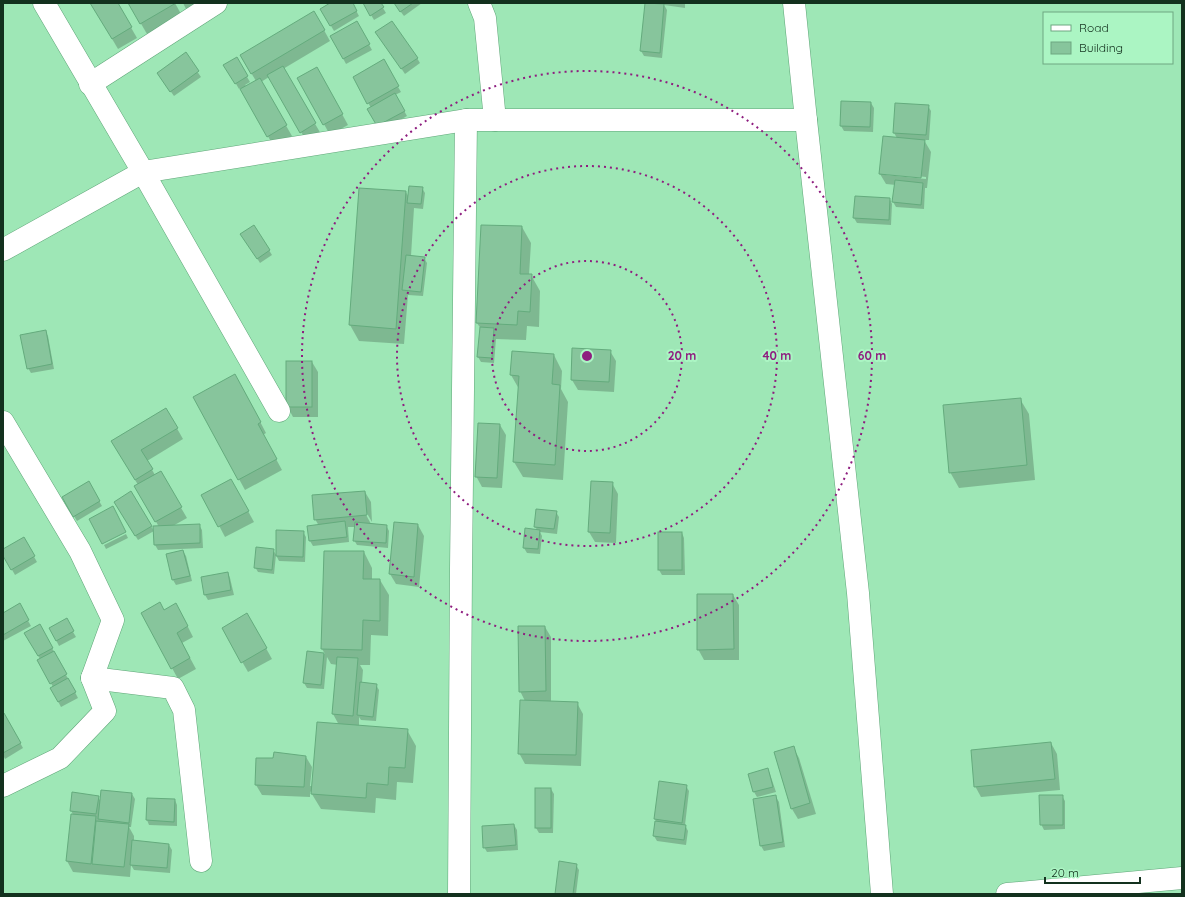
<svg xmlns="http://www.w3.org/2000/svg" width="1185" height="897" font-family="Quicksand,sans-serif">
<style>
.shadow{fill:#0003;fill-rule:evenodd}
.building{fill:#87c59c;stroke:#64ab7d}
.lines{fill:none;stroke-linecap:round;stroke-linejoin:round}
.minor-casing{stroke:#5fa678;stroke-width:23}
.minor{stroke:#fff;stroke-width:22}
.ring{fill:none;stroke:#8e1d7f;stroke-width:2;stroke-dasharray:2 4}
.centre{fill:#8e1d7f;stroke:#abf5c3;stroke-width:2}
.ring-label{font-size:12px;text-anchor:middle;font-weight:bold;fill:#8e1d7f;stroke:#abf5c3;stroke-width:4;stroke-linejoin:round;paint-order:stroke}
</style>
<rect width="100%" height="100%" fill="#9ee7b6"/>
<!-- shadow -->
<g class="shadow">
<path d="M91,3H117L137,38L118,49Z"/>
<path d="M129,3H175L181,14L147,34Z"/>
<path d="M183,3H196L186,9Z"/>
<path d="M332,3H352L359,16L334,31L321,9Z"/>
<path d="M364,3H380L386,13L374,20Z"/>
<path d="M394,3H422L404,16Z"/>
<path d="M646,3H685V8L664,5L667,10L662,58L644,56L641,51Z"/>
<path d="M314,12L330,41L283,69L321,134L307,142L269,77L261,82L292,136L274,147L241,88L239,89L225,65L236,58L250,82L245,85L246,86L256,81L241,56Z"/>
<path d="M357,23L372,50L346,64L332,37Z"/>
<path d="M380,37L417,58L420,63L405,74Z"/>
<path d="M185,54L201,77L174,96L161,78Z"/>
<path d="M383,61L401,92L395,95L407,116L381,131L371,108L354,77Z"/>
<path d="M299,79H323L348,125L330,135Z"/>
<path d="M871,103L874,108L873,132L844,131L841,126Z"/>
<path d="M928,106L931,111L929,140H924L931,152L927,188H925L924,209L896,207L893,202L896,185L886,184L880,174L897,138L894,133ZM886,173L926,177V179L886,175Z"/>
<path d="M422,188L425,193L423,209L414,208L411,256L424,258L427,263L423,296L408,295L404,344L359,341L350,325L360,189L406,192L409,198Z"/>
<path d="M890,199L892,204L891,225L857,223L854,218Z"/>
<path d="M254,226L272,255L260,263L245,239Z"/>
<path d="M522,227L531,243L529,275H531L540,291L539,327L527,326L526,340L496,339L494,363L481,362L478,357L481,329L477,323Z"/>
<path d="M45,331L48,336L54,369L31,373L28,368Z"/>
<path d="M610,351L616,361L614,392L578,390L572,380Z"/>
<path d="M554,355L562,371L561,389L568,402L563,480L523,477L514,462L519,389L511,375Z"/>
<path d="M312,362L318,372V417H293L287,406Z"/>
<path d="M241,385L266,433L263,435L282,470L245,490L194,397Z"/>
<path d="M1020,399L1029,414L1035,480L959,488L950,472Z"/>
<path d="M166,409L183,439L147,461L155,475L160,472L187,518L171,527L199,525L202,530L203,548L158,550L155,545L159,527L136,486L138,485L113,441Z"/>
<path d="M500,425L506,435L502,488L482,487L476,476Z"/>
<path d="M88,482L102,506L77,521L63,498Z"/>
<path d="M612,483L618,494L616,543L595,542L589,532Z"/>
<path d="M237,491L254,522L225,537L203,495Z"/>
<path d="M365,492L371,502L372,522L365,510L364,511L371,524L386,525L389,531L388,548L357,545L354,540L355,527H348L349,542L313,546L310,541L308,527L319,526L315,519Z"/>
<path d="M131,493L154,531L138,540L115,502Z"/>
<path d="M556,512L559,517L557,534L540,532L542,536L540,554L527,553L524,548L538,531L535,527Z"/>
<path d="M418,525L424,536L419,587L396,584L390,574Z"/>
<path d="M303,532L306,537L305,562L279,561L276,555L274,574L258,572L255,567L273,550L277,556Z"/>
<path d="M659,533H682L684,538L685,575H662L659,570Z"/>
<path d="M126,534L128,538L106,549L104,545Z"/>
<path d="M24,539L37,562L15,575L3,554V551Z"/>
<path d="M183,551L186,556L192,581L176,585L173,580L167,555Z"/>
<path d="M364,552L372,568V580H380L389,595L388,636L371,635L370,665H360L363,670L362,683L376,685L379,690L376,721L361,720L359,717V726L407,730L416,746L413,783L397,782L396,800L376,798L375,813L321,809L310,791V797L262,795L256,785L274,760L306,757L312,767L310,786H312L339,725L333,714L338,665L331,664L327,657L324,689L307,688L304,683L308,653L325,654L322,649Z"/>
<path d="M228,573L230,578L234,595L208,600L205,595L202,578Z"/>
<path d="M733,595L739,605V660H704L698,649Z"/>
<path d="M19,605L31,626L3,641V614Z"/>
<path d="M164,611L182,615L193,637L182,643L196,669L178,679L172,668Z"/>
<path d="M247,614L272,659L248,672L223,628Z"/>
<path d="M66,620L76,637L59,646L50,628Z"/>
<path d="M40,625L78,698L61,707L51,688L53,687L38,660L40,659L26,633Z"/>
<path d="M545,627L551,637V702L577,703L583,714L581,766L525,764L519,753L525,701L520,691Z"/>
<path d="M4,714L23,748L5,759L3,755Z"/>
<path d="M1051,743L1057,754L1060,790L981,797L975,786Z"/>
<path d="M793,747L799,758L816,814L798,819L792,809L775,753Z"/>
<path d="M768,769L770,774L776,792L757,797L754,792L749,775Z"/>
<path d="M686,786L689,791L685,825L688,831L686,845L657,841L654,836L656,821L655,819Z"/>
<path d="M551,789L554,794L553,833H539L536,828Z"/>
<path d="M102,791L132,794L135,799L131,827H129L134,836V842L169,845L172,850L170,873L134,870L131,865L130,877L73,872L67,861L72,815H73L71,810L98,797L101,802Z"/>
<path d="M1062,796L1065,801V829L1044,830L1041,824Z"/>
<path d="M776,797L779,802L785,847L764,851L761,846Z"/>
<path d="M175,800L177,805V826L149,825L147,820Z"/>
<path d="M514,825L517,830L518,850L487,852L484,847Z"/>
<path d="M576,865L579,870L576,894H556Z"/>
</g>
<!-- building -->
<g class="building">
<path d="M90,3H118L132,27L112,39Z"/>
<path d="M128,3H176L140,24Z"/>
<path d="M330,3H353L357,11L330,26L320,9Z"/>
<path d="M363,3H381L384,7L370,16Z"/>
<path d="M394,3H413L400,12Z"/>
<path d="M645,3L664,4L660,53L640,51Z"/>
<path d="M314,11L325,30L251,74L240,55Z"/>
<path d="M357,21L370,44L343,59L330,36Z"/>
<path d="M392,21L418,58L401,69L375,32Z"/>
<path d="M186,52L199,71L170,92L157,73Z"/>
<path d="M237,57L248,76L235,84L223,65Z"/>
<path d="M384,59L399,86L367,104L353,77Z"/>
<path d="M283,66L316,123L300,133L267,75Z"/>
<path d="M317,67L343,114L323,125L297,78Z"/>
<path d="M260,78L287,125L267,137L240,89Z"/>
<path d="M395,93L405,111L377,126L367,109Z"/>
<path d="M841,101L871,102L870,127L840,126Z"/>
<path d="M895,103L929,105L926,135L893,133Z"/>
<path d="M883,136L925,140L921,178L879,174Z"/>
<path d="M895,180L923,183L921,205L892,202Z"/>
<path d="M409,186L423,187L421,204L407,203Z"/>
<path d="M359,188L406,191L396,329L349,325Z"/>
<path d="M855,196L890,198L889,220L853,218Z"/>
<path d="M254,225L270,250L257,259L240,234Z"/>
<path d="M481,225L522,226L520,274H532L530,312L518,311L517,325L476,323Z"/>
<path d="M406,255L425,257L421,292L402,290Z"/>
<path d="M480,327L494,328L492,358L477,357Z"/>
<path d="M46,330L52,364L27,369L20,335Z"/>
<path d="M572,348L611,350L609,382L571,380Z"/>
<path d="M512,351L554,354L552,384L560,385L555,465L513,462L519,376L510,375Z"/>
<rect x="286" y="361" width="26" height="46"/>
<path d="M235,374L261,422L258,424L277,459L238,480L193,397Z"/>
<path d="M1021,398L1027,465L949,473L943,405Z"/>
<path d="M166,408L178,428L141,450L153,469L135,480L111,441Z"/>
<path d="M478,423L500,424L497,478L475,477Z"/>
<path d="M161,471L182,507L155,522L134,486Z"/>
<path d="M231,479L249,511L218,527L201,495Z"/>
<path d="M89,481L100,501L73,517L62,497Z"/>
<path d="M591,481L613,482L610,533L588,532Z"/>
<path d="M131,491L152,526L135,536L114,502Z"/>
<path d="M365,491L367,515L314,520L312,495Z"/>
<path d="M113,506L126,532L102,544L89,519Z"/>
<path d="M536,509L557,511L554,529L534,527Z"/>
<path d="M345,521L347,537L309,541L307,526Z"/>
<path d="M355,522L387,525L386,543L353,541Z"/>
<path d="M394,522L418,524L414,577L389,574Z"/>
<path d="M200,524V543L154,545L153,526Z"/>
<path d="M525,528L540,530L538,549L523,548Z"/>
<path d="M276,530L304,531L303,557L276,556Z"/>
<rect x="658" y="532" width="24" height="38"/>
<path d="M24,537L35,556L11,570L3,556V549Z"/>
<path d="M256,547L274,549L272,570L254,568Z"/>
<path d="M183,550L190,576L172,580L166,554Z"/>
<path d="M324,551H364L363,579H380V621L363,620L362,650L321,649Z"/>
<path d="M228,572L231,590L204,595L201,577Z"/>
<path d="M697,594H733L734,649L697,650Z"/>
<path d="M160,602L164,610L176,603L188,626L177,633L190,658L171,669L141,613Z"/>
<path d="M20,603L29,620L3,635V613Z"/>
<path d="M247,613L267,648L241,663L222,628Z"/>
<path d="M67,618L74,631L56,641L49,628Z"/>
<path d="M40,624L53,648L38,656L24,633Z"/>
<path d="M518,626H545L546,691L519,692Z"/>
<path d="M54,651L67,674L50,684L37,660Z"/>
<path d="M307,651L324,653L321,685L303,683Z"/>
<path d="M337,657L358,658L353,716L332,714Z"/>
<path d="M68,678L76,692L58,702L50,688Z"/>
<path d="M360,682L377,684L373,717L357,715Z"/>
<path d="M520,700L578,702L576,755L518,754Z"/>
<path d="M4,713L21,743L3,753V714Z"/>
<path d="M317,722L408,729L405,768L389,767L388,785L367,783L366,798L311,794Z"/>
<path d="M1051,742L1055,779L974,787L971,750Z"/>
<path d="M794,746L810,803L791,809L774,752Z"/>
<path d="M274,752L306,756L304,787L255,785L256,758H273Z"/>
<path d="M768,768L773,787L753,792L748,774Z"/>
<path d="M659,781L687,785L682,823L654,819Z"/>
<rect x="535" y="788" width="16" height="40"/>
<path d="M101,790L132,793L129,823L98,819Z"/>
<path d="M72,792L99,796L96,814L70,811Z"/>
<path d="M776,795L783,842L760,846L753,799Z"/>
<path d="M1039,795H1063V825H1040Z"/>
<path d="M147,798L175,799L174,822L146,820Z"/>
<path d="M71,814L96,816L91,864L66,861Z"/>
<path d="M96,821L129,824L124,867L92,864Z"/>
<path d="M655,821L686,825L684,840L653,836Z"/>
<path d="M514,824L516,845L483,848L482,826Z"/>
<path d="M132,840L169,844L167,868L130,865Z"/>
<path d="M559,861L577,864L573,894H555Z"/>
</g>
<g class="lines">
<!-- minor casing -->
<g class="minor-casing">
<g id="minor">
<path d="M44,3L143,172L279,411"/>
<path d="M479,3L485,18L495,120"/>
<path d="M794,3L806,120L858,593L882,894"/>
<path d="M90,84L216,3"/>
<path d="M3,250L143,172L466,120H806"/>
<path d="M3,422L80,551L113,620L92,678L105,711L60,758L3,786"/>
<path d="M92,678L173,688L184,710L201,861"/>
<path d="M459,894L461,569L466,120"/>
<path d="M1007,894L1182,878"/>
</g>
</g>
<!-- minor -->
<use href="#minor" class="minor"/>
</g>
<!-- distance rings -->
<g class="ring">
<circle cx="587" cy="356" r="95"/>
<circle cx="587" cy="356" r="190"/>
<circle cx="587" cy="356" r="285"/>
</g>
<circle cx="587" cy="356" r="6" class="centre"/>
<g class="ring-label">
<text x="682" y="360">20 m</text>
<text x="777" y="360">40 m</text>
<text x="872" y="360">60 m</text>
</g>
<!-- border -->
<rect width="1185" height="897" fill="none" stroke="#13311e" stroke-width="8"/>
<!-- legend -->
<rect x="1043" y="12" width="130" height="52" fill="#abf5c3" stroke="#6ea781"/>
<rect x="1051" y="25" width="20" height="6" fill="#ffffff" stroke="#6ea781"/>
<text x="1079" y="32" font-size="12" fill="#13311e">Road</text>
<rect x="1051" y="42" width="20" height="12" fill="#87c59c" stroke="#6ea781"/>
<text x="1079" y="52" font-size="12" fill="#13311e">Building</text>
<!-- scale -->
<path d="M1045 877v6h95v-6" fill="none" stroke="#13311e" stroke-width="2"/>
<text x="1051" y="877" font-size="12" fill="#13311e" stroke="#abf5c3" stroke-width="3" paint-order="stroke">20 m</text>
</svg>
